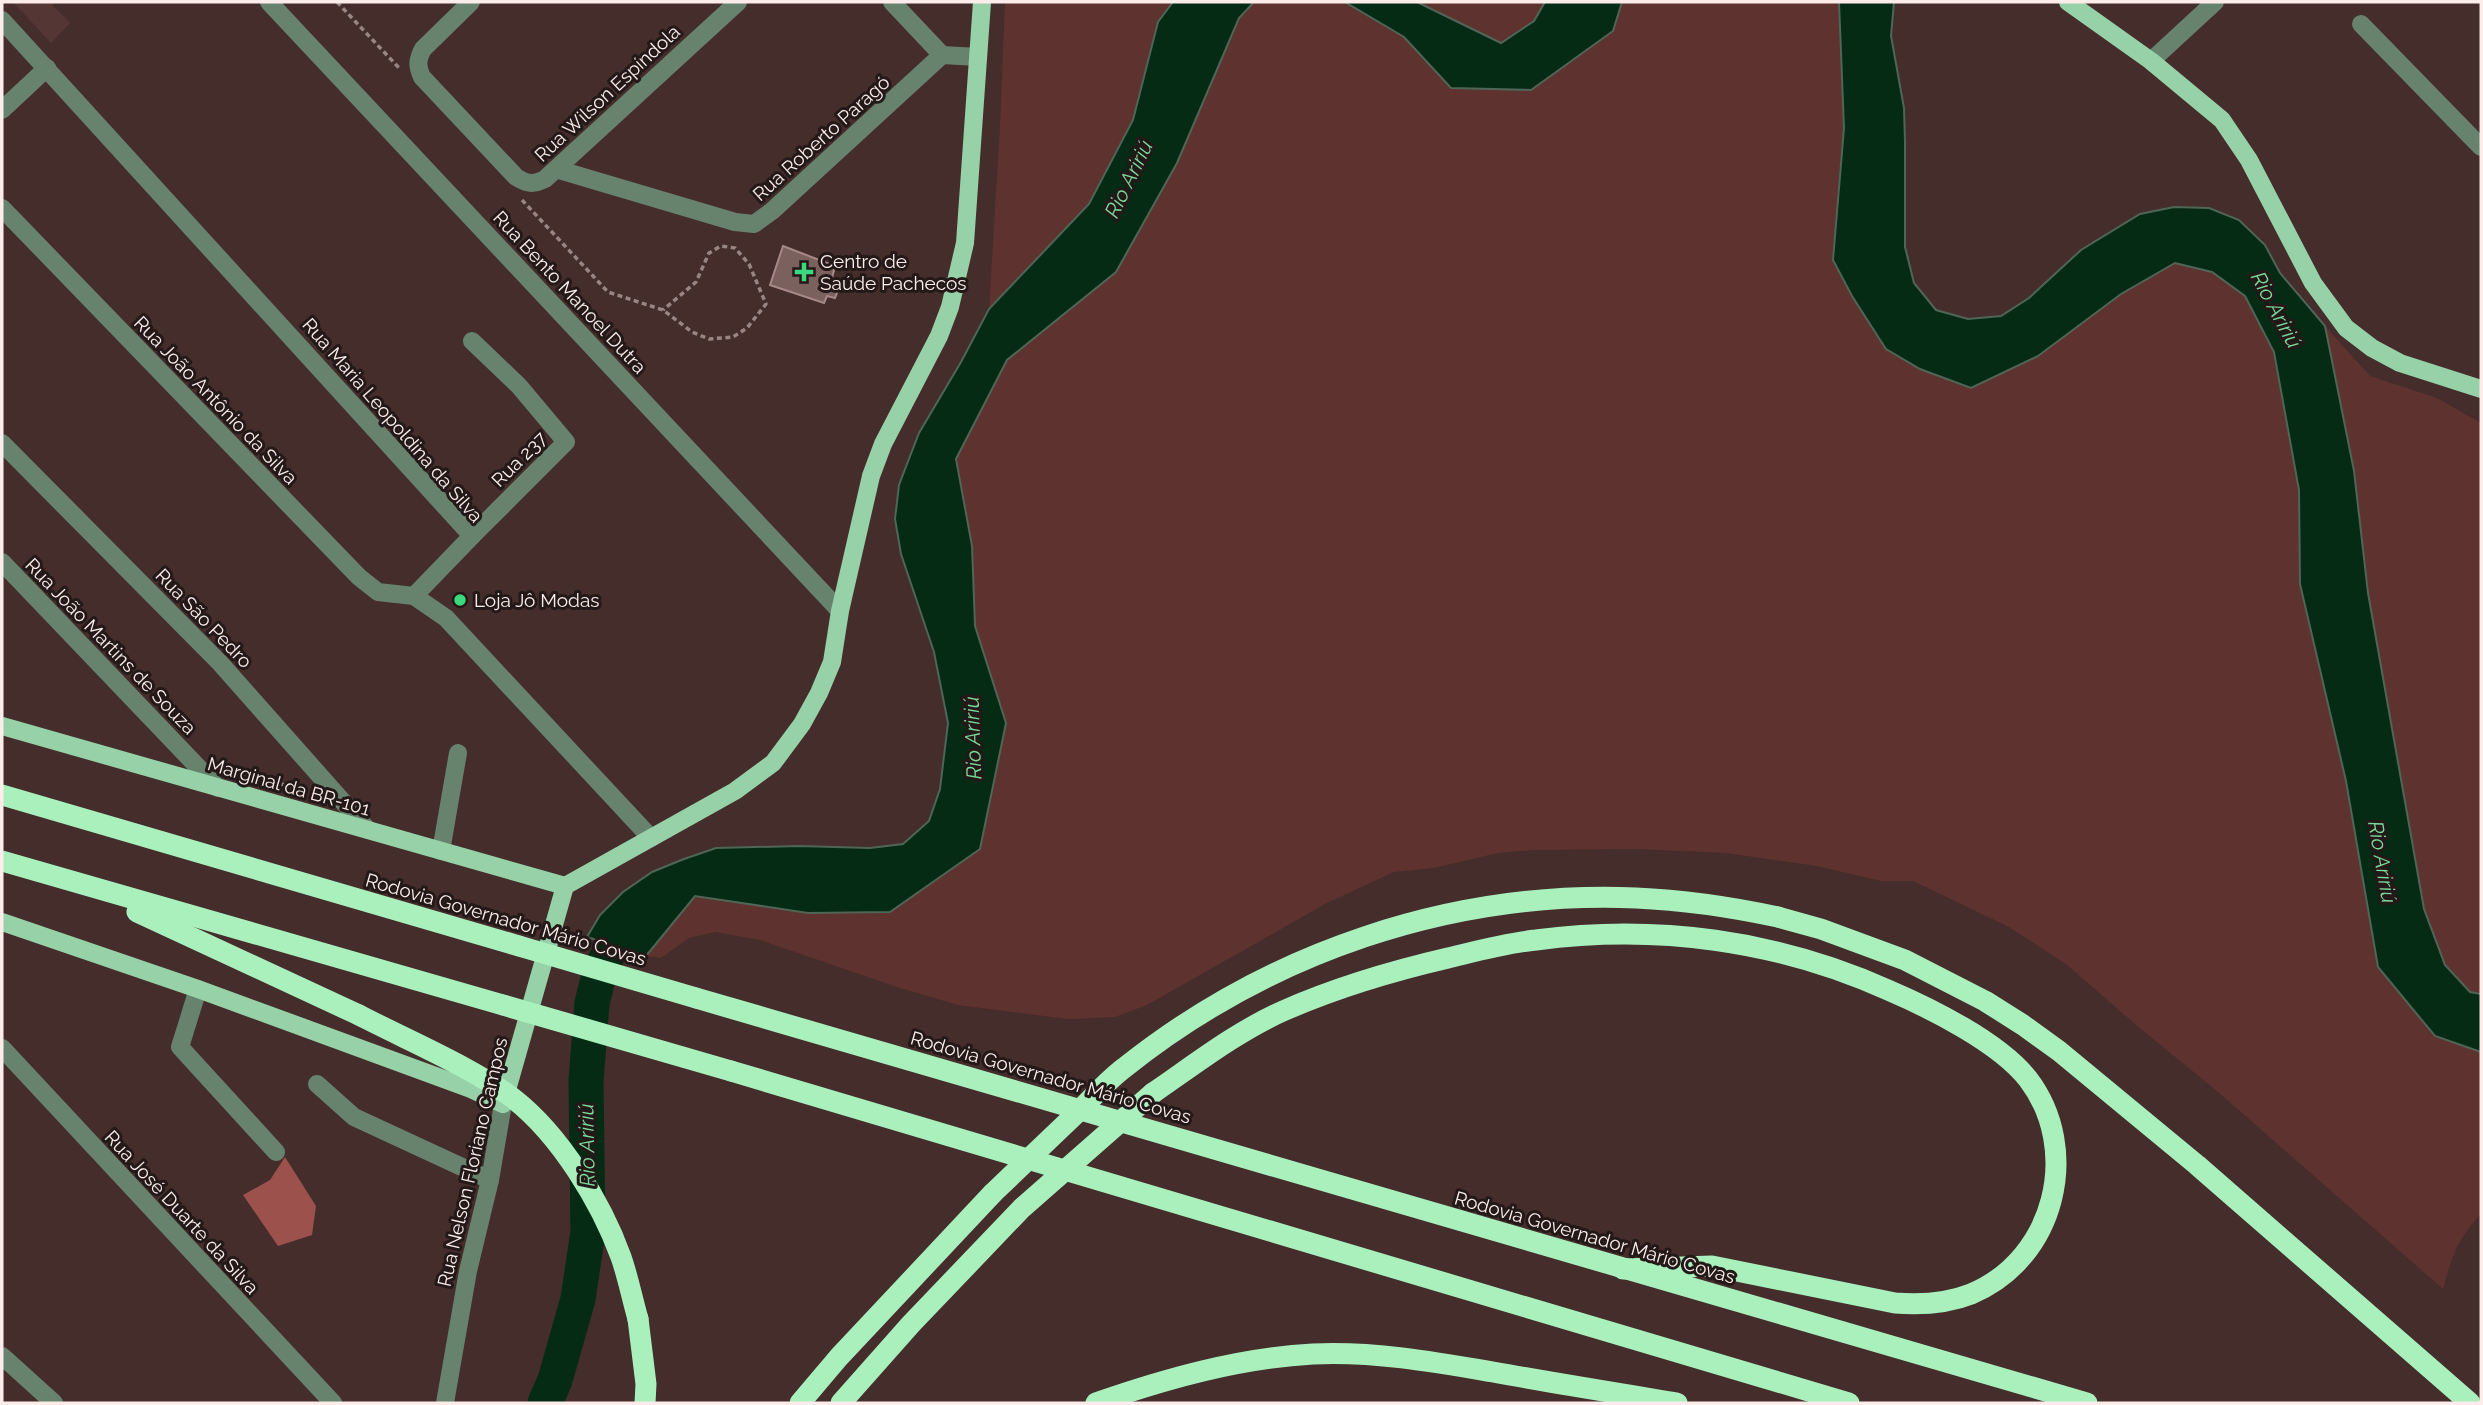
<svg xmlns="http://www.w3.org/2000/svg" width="2483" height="1405" font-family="Raleway,sans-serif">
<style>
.built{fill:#543734}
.green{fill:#5e322f}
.forest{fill:#9c514d}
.water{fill:#052b15;stroke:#4f6555;stroke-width:2}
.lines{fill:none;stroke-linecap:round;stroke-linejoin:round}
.river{stroke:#052b15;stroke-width:35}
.building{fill:#7b615e;stroke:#a58986;stroke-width:2}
.path{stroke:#998583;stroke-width:3.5;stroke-dasharray:5 3.5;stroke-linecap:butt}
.minor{stroke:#67836e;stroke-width:18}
.major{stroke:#96d1a7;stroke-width:18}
.highway{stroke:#a9f0bd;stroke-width:21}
.highway-bridge{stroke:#a9f0bd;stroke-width:21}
.poi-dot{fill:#3cd77e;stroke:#231918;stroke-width:2.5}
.labels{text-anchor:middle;stroke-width:6;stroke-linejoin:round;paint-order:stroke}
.street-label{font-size:19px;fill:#fcedeb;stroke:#231918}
.poi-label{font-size:19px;fill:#fcedeb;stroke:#231918;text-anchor:start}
.water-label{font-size:21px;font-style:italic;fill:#7ada9a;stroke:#231918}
</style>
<rect width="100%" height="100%" fill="#442d2b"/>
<!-- built -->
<path class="built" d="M13,2H55L52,5L70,23L51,43Z"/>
<!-- green -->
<g class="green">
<path d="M1005,2H1173L1158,22L1133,120L1089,204L989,309L1000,126Z"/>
<path d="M1254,2H1345L1404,37L1451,88L1531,90L1613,31L1622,2H1839L1844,128L1887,349L2121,294L2175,263L2212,272L2245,296L2274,352L2299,490L2300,584L2346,781L2435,1036L2481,1052V1214C2458,1238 2451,1258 2443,1289L2217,1091L2142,1030L2066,964L2009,927L1913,881H1881L1817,866L1726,853L1638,849L1531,850L1498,853L1434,868L1394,872L1327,903L1147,1005L1115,1017L1068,1019L958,1005L900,988L760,940L715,932L689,938L661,958L646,956L695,896L808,913L890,912L1006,723L975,626L972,546L956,459L1007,360L1116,272L1177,163L1239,18Z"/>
<path d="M1417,2H1545L1534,21L1501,43Z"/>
<path d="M2325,326L2370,376L2437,398L2481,423V994L2470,992L2445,965L2424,909L2368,593L2354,471Z"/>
</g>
<!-- forest -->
<path class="forest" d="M285,1157L316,1206L312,1235L278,1246L243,1195L270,1180Z"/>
<!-- water -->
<g class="water">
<path d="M1173,2H1254L1239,18L1177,163L1116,272L1007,360L956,459L972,546L975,626L1006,723L980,849L890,912L808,913L695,896L646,956L587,937L600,915L623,892L652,872L684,859L716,848L799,846L870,848L903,844L929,821L940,789L948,723L934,652L901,554L895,519L899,485L919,433L961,362L989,309L1089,204L1133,120L1158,22Z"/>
<path d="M1345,2H1417L1501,43L1534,21L1545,2H1622L1613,31L1531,90L1451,88L1404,37Z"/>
<path d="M1839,2H1894L1891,36L1904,108L1905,142V247L1914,283L1936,310L1968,319L2001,316L2029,298L2081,250L2140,214L2174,207L2209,208L2239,220L2265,245L2280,273L2325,326L2354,471L2368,593L2424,909L2445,965L2470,992L2481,994V1052L2435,1036L2378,967L2346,781L2300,584L2299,490L2274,352L2245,296L2212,272L2175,263L2121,294L2038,356L1971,388L1920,369L1886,349L1852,296L1833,260L1844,128Z"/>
</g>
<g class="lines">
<!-- river -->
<path class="river" d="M545,1403L555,1380L578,1299L588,1232L586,1081L592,1003L600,971L626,917L637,907"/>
</g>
<!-- building -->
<path class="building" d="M783,246L835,266L832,278L841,282L835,298L827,296L824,303L770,285Z"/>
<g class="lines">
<!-- path -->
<g class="path">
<path d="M337,2L400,69"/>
<path d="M522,200L608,292L663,310L692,332L709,339L733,337L747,328L766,304L749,264L735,248L721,246L709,253L696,282L663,310"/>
<path d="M223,768L307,791"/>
</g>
<!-- minor -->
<g class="minor">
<path d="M269,2L840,611"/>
<path d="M471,2L423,49C417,60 417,66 422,77L516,177C527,184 533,185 545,179L738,2"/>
<path d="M892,2L942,55L978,57"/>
<path d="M2,20L472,536L414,596L446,618L651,838"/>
<path d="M2361,24L2481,147"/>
<path d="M2151,61L2215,2"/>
<path d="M2,110L47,68"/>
<path d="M556,169L735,222L754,224L772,211L942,55"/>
<path d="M2,208L359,577L378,592L414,596"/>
<path d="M2,443L220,663L368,830"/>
<path d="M472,536L566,442L519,386L472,341"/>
<path d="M2,562L218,788"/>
<path d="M441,851L458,753"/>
<path d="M198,989L180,1047L276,1152"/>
<path d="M2,1048L333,1403"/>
<path d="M317,1084L354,1117L490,1180"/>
<path d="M2,1356L54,1403"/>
<path d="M445,1403L468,1271L490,1180L503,1104"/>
</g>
<!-- major -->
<g class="major">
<path d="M2068,2L2151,61L2222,120L2249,160L2313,283L2346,328L2372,348L2400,363L2481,389"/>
<path d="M2,726L565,886"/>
<path d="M2,922L198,989L471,1089L503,1104L565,886L735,791L773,763L802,724L819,693L832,662L840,611L871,476L883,444L939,336L950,307L965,243L982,2"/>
</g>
<!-- highway -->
<g class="highway">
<path d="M2,795L519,946"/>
<path d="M2,861L503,1005"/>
<path d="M137,912L359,1015"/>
<path d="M1778,917L1821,929L1905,960L1985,1001L2023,1025L2059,1051L2197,1165L2470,1403"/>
<path d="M696,998L2087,1403"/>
<path d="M731,1071L1849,1403"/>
<path d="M1153,1093C1194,1065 1236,1032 1283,1011C1335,988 1392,971 1448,958C1477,951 1506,943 1536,940C1655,924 1777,940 1888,990C1930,1008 1999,1042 2028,1079C2082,1150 2055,1259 1971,1294C1946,1304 1921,1305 1895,1303L1712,1266L1623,1269"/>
<path d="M638,1319L646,1384L645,1403"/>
<path d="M800,1403L839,1357L993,1193"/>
<path d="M1096,1403C1165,1379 1239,1358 1313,1354C1373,1351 1435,1362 1493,1372C1554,1383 1616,1393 1677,1403"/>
</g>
<!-- highway-bridge -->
<g class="highway-bridge">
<path d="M519,946L696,998"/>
<path d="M503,1005L731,1071"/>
<path d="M359,1015C407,1040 472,1067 514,1099C560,1135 601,1202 621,1257C628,1277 632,1298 638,1319"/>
<path d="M993,1193C1022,1165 1052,1137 1081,1109C1095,1095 1108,1080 1124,1068C1268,953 1451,890 1636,898C1684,900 1731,907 1778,917"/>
<path d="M841,1403L911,1324L1022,1208L1153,1093"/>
</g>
</g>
<!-- markers -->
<g class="poi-dot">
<path d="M800.5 261.5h7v7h7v7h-7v7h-7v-7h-7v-7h7z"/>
<circle cx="460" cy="600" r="7"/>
</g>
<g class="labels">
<!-- street labels -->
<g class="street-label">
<text transform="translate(607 93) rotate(-43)" y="7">Rua Wilson Espíndola</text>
<text transform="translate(821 138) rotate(-42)" y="7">Rua Roberto Paragó</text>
<text transform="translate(570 292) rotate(47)" y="7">Rua Bento Manoel Dutra</text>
<text transform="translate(216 400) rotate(46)" y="7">Rua João Antônio da Silva</text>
<text transform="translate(393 420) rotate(49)" y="7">Rua Maria Leopoldina da Silva</text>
<text transform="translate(519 459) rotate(-45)" y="7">Rua 237</text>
<text transform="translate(204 618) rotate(46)" y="7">Rua São Pedro</text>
<text transform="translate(111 646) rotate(46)" y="7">Rua João Martins de Souza</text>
<text transform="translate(289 786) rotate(16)" y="7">Marginal da BR-101</text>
<text transform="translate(506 919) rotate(16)" y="7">Rodovia Governador Mário Covas</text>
<text transform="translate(1051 1077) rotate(16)" y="7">Rodovia Governador Mário Covas</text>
<text transform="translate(472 1162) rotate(-77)" y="7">Rua Nelson Floriano Campos</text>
<text transform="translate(182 1212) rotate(47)" y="7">Rua José Duarte da Silva</text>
<text transform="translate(1595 1237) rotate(16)" y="7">Rodovia Governador Mário Covas</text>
</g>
<!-- poi labels -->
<g class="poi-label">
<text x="820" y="268">Centro de<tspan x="820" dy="22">Saúde Pachecos</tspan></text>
<text x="474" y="607">Loja Jô Modas</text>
</g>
<!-- water labels -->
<g class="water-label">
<text transform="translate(1129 179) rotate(-64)" y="7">Rio Aririú</text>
<text transform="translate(2276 310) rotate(62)" y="7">Rio Aririú</text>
<text transform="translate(973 738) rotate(-92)" y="7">Rio Aririú</text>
<text transform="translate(2382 862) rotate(80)" y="7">Rio Aririú</text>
<text transform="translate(587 1145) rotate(-91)" y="7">Rio Aririú</text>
</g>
</g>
<!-- border -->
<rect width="2483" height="1405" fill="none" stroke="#fcedeb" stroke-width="7"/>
</svg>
